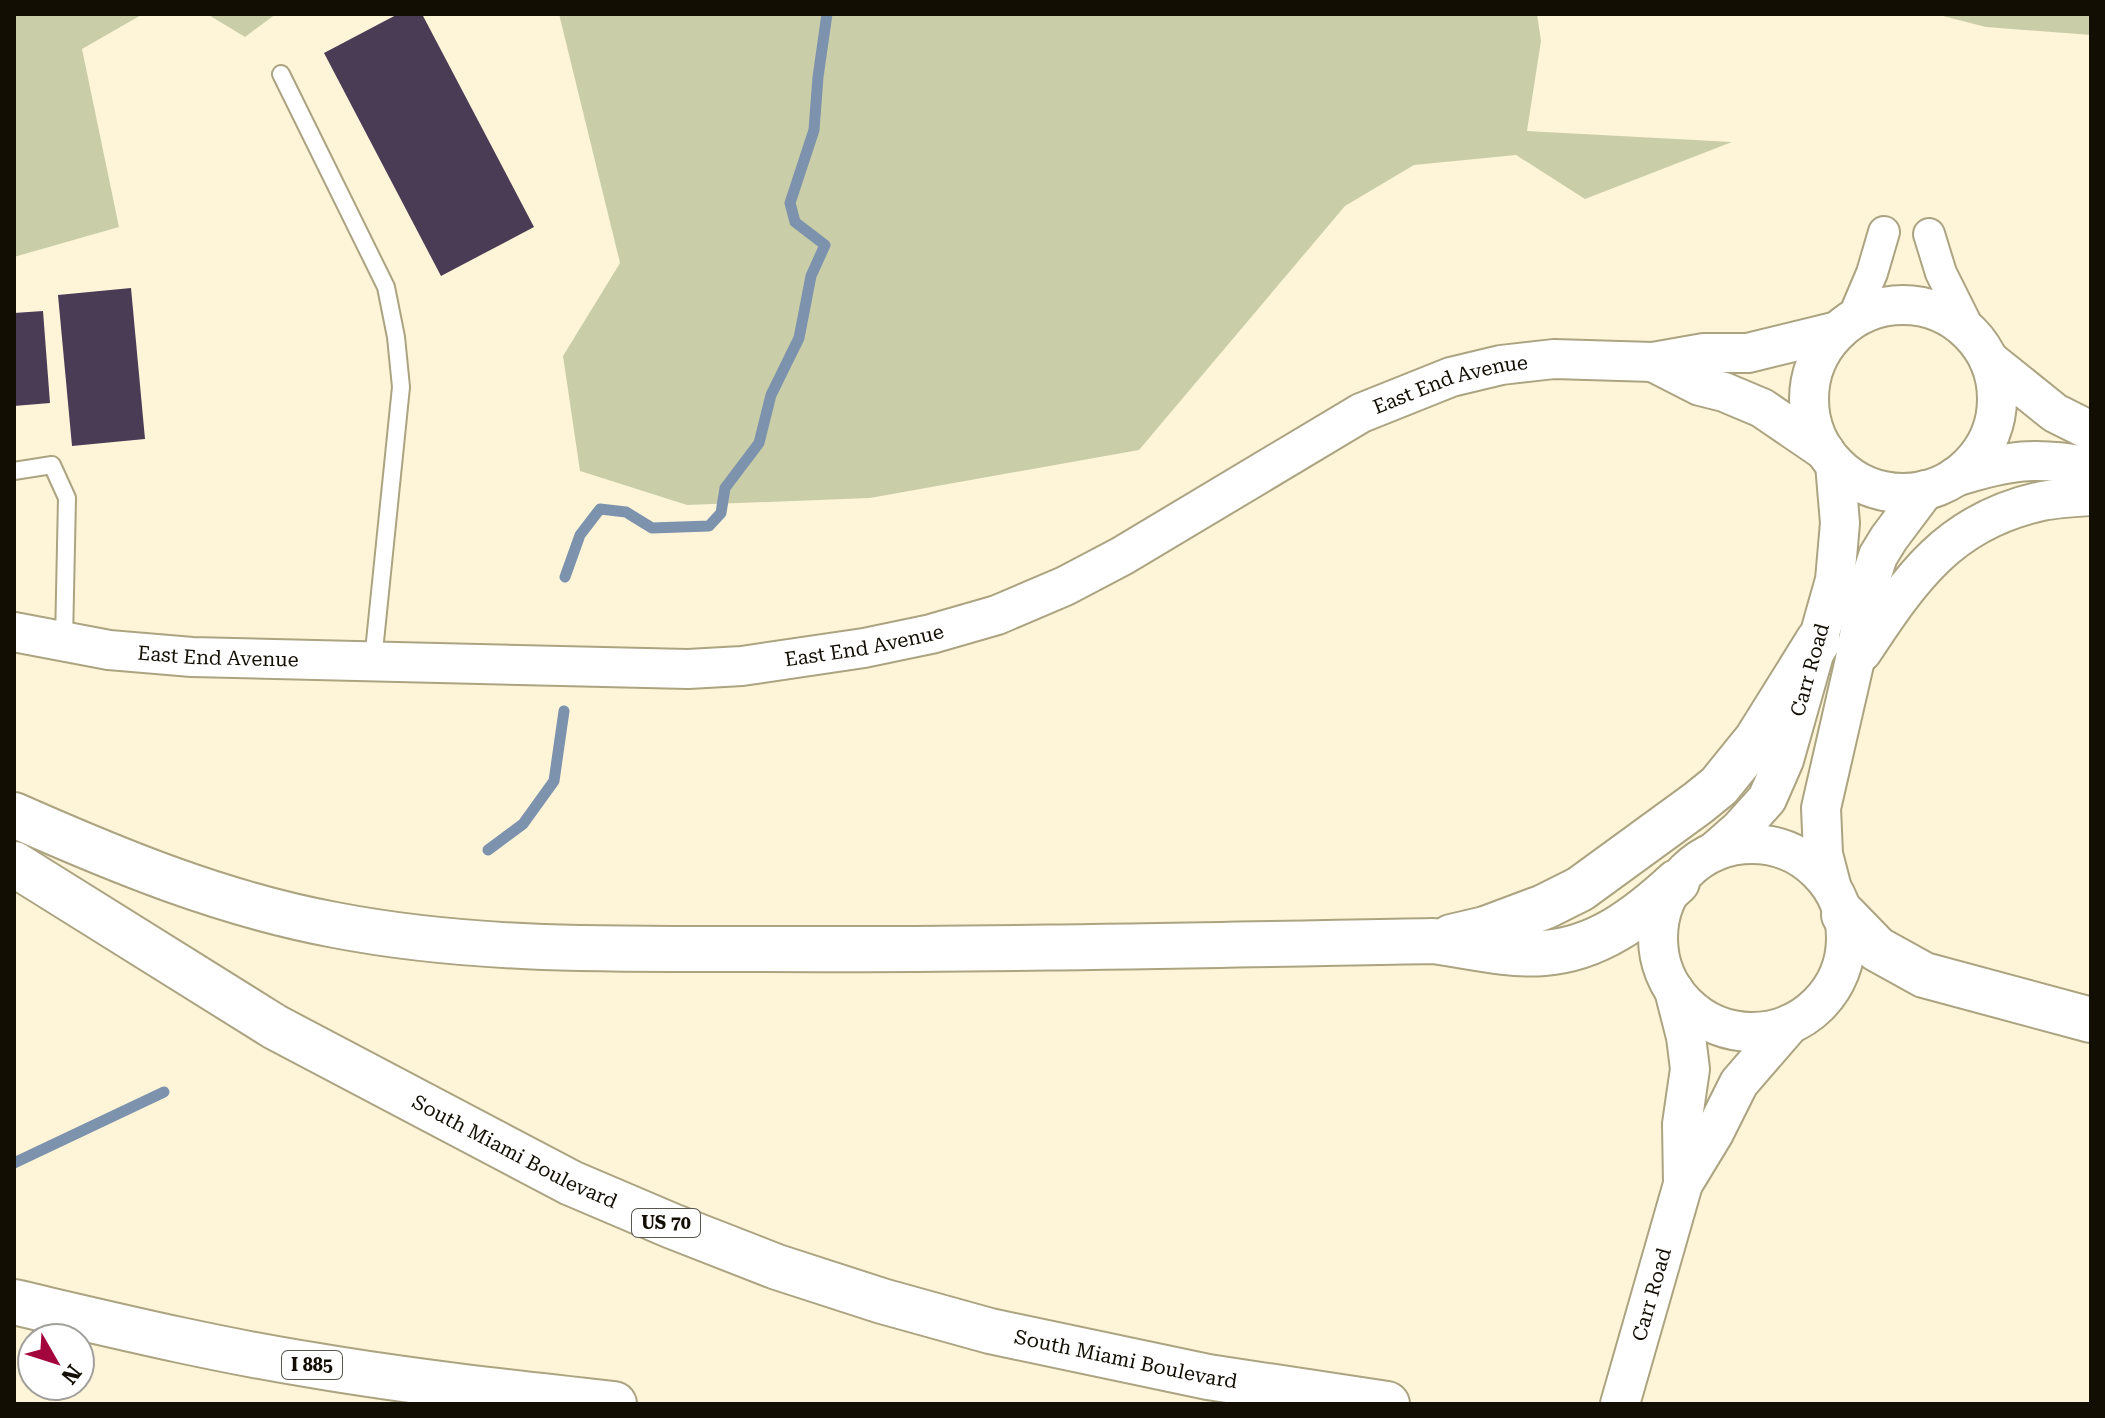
<svg xmlns="http://www.w3.org/2000/svg" width="2105" height="1418" font-family="'Roboto Serif',serif">
<style>
.green{fill:#cacea8}
.lines{fill:none;stroke-linecap:round;stroke-linejoin:round}
.stream{stroke:#7d92ad;stroke-width:11}
.building{fill:#4b3c56}
.service-casing{stroke:#aca381;stroke-width:20}
.minor-casing{stroke:#aca381;stroke-width:34}
.tertiary-casing{stroke:#aca381;stroke-width:42}
.trunk-casing{stroke:#aca381;stroke-width:48}
.motorway-casing{stroke:#aca381;stroke-width:48}
.service{stroke:#fff;stroke-width:16}
.minor{stroke:#fff;stroke-width:30}
.tertiary{stroke:#fff;stroke-width:38}
.trunk{stroke:#fff;stroke-width:44}
.motorway{stroke:#fff;stroke-width:44}
.labels{text-anchor:middle;stroke-width:8;stroke-linejoin:round;paint-order:stroke}
.shield{fill:#fff;stroke:#59564f;stroke-width:2}
.shield-label{font-size:18px;font-weight:bold;fill:#120e04}
.street-label{font-size:20px;fill:#120e04;stroke:#fff}
</style>
<rect width="100%" height="100%" fill="#fef5d9"/>
<!-- green -->
<g class="green">
<path d="M14,14H143L82,49L119,227L14,257Z"/>
<path d="M207,14H276L245,37Z"/>
<path d="M559,14H1537L1541,41L1527,131L1732,142L1585,199L1516,155L1414,165L1345,206L1139,450L870,498L687,505L580,471L563,356L620,263Z"/>
<path d="M1935,14H2091V35L1986,27Z"/>
</g>
<g class="lines">
<!-- stream -->
<g class="stream">
<path d="M565,577L580,535L600,509L626,512L652,528L709,526L721,513L725,488L759,443L771,395L799,338L811,276L825,245L795,222L790,203L814,130L818,77L827,14"/>
<path d="M488,850L523,824L554,781L564,711"/>
<path d="M14,1163L164,1092"/>
</g>
</g>
<!-- building -->
<g class="building">
<path d="M398,14H422L534,227L441,276L324,53Z"/>
<path d="M131,288L145,439L72,446L58,295Z"/>
<path d="M43,311L50,403L14,406V313Z"/>
</g>
<g class="lines">
<!-- service casing -->
<g class="service-casing">
<g id="service">
<path d="M281,74L386,287L396,337L401,387L373,661"/>
<path d="M14,471L52,465L67,498L64,641"/>
</g>
</g>
<!-- minor casing -->
<g class="minor-casing">
<g id="minor">
<path d="M1929,234L1941,273L1971,333"/>
<path d="M1852,320L1872,273L1884,232"/>
</g>
</g>
<!-- tertiary casing -->
<g class="tertiary-casing">
<g id="tertiary">
<circle cx="1903" cy="399" r="94"/>
<path d="M1989,360L2055,413L2091,431"/>
<path d="M1653,362L1700,386L1724,392L1762,408L1825,451"/>
<path d="M1955,477C2009,460 2035,456 2091,467"/>
<path id="s1" d="M14,632L109,650L192,657L688,669L742,666L864,648L931,634L997,615L1065,586L1122,556L1361,413L1451,377L1501,365L1554,359L1653,362L1704,353H1748L1838,331"/>
<path d="M1862,652C1911,578 1949,521 2042,501C2057,498 2075,497 2091,496"/>
<circle cx="1752" cy="938" r="94"/>
<path id="s2" d="M1715,851L1740,829L1767,799L1784,760L1835,580L1840,523L1835,464"/>
<path d="M1831,885L1823,854L1821,808L1854,664L1867,590L1878,556L1889,538L1925,490"/>
<path d="M1674,990L1686,1037L1690,1069L1682,1124L1683,1184"/>
<path id="s3" d="M1620,1404L1683,1184L1714,1133L1739,1083L1790,1024"/>
</g>
</g>
<!-- trunk casing -->
<g class="trunk-casing">
<g id="trunk">
<path d="M14,815C118,861 222,904 335,925C475,952 618,949 760,949C985,950 1209,945 1433,941C1469,946 1508,956 1544,953C1598,949 1639,917 1677,882"/>
<path d="M1451,937L1485,929L1544,907L1580,889L1698,803L1719,786L1757,739L1818,641"/>
</g>
</g>
<!-- motorway casing -->
<g class="motorway-casing">
<g id="motorway">
<path id="s4" d="M14,864L275,1027L571,1183L672,1226L777,1267L882,1301L990,1331L1208,1377L1387,1404"/>
<path d="M1844,915L1877,949L1924,975L2091,1020"/>
<path d="M14,1302C113,1325 211,1349 312,1365C412,1382 513,1393 614,1404"/>
</g>
</g>
<!-- service -->
<use href="#service" class="service"/>
<!-- minor -->
<use href="#minor" class="minor"/>
<!-- tertiary -->
<use href="#tertiary" class="tertiary"/>
<!-- trunk -->
<use href="#trunk" class="trunk"/>
<!-- motorway -->
<use href="#motorway" class="motorway"/>
</g>
<g class="labels">
<!-- shield labels -->
<g class="shield">
<rect x="632" y="1209" width="68" height="28" rx="6"/>
<rect x="282" y="1351" width="60" height="28" rx="6"/>
</g>
<g class="shield-label">
<text x="666" y="1229">US 70</text>
<text x="312" y="1371">I 885</text>
</g>
<!-- street labels -->
<g class="street-label">
<text dy="7" stroke="none"><textPath href="#s1" startOffset="1502">East End Avenue</textPath></text>
<text dy="7" stroke="none"><textPath href="#s1" startOffset="854">East End Avenue</textPath></text>
<text dy="7" stroke="none"><textPath href="#s1" startOffset="206">East End Avenue</textPath></text>
<text dy="7" stroke="none"><textPath href="#s2" startOffset="210">Carr Road</textPath></text>
<text dy="7" stroke="none"><textPath href="#s4" startOffset="578">South Miami Boulevard</textPath></text>
<text dy="7" stroke="none"><textPath href="#s3" startOffset="114">Carr Road</textPath></text>
<text dy="7" stroke="none"><textPath href="#s4" startOffset="1226">South Miami Boulevard</textPath></text>
</g>
</g>
<!-- border -->
<rect width="2105" height="1418" fill="none" stroke="#120e04" stroke-width="32"/>
<!-- north arrow -->
<g transform="translate(56 1362) rotate(129)"><circle r="38" fill="#ffffff" stroke="#a09f9b" stroke-width="2"/>
<path d="M0-6L14 30L0 20L-14 30Z" fill="#a3063c"/>
<text y="-12" font-size="22" font-weight="bold" text-anchor="middle" fill="#120e04">N</text>
</g>
</svg>
